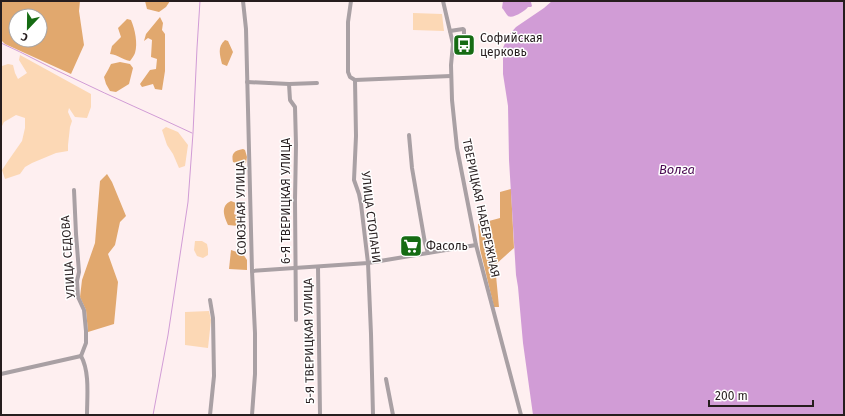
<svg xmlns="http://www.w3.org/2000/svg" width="845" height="416" font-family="'Fira Sans',sans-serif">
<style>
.green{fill:#fcd8b5}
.forest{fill:#e1a86e;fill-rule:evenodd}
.water{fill:#d19cd6}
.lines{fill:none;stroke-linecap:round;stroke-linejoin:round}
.stream{stroke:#d19cd6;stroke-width:1}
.minor{stroke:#a9a0a4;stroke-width:4}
.labels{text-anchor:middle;stroke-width:3;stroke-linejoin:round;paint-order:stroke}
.poi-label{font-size:12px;fill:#261d1e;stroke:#fff;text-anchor:start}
.street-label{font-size:12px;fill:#261d1e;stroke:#fff}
.water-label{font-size:13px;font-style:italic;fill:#4b0a53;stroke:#fff}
</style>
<rect width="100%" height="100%" fill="#feeff0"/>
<!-- green -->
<g class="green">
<path d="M413,13L442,14L444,31L413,30Z"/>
<path d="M20,55L91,94V107L87,118L75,117L69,108L68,112L72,121L70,127L68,145V151L56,153L32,163L25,167L20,174L5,179L2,170L8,161L22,141L25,128V118L16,115L4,122L1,128V67L2,66L8,64L13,65L15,73L18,79L27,73L19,60Z"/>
<path d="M166,127L178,132L188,145L185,166L179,168L173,154L167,145L162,130Z"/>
<path d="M195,241H202L207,244L208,249V255L203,258L197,256L194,250Z"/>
<path d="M209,311L211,320L208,348L185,345V312Z"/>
</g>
<!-- forest -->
<g class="forest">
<path d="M1,1H80L79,11L84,45L71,74L5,44L1,40ZM16,16H40V40H16Z"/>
<path d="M145,1H170L166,7L159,12L147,9Z"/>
<path d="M160,17L163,23L162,30L165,34V71L162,90L155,89L153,84L142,87L140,84L150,70L156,69L157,59L151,57L152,40L148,38L144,41L146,34Z"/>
<path d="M127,19L131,20C135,29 138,44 135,53C134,56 132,58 130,61C121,59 119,55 110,54L112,46L121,37L118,28Z"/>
<path d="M225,40L228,41L233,52L227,66L222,64C220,55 217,47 225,40Z"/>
<path d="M120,62L130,64L133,68L129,84L116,92L110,91L106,84L104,77L108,70L111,64Z"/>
<path d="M243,149L245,150L247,157L246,163L238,164L233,162C231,153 234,151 243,149Z"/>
<path d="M107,174L112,182L126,216L120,222L115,245L108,254L118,282L114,324L88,332L86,310L80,297L82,280L95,243L100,181Z"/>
<path d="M511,189L514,248L495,265L499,307H494L480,249L478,224L500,218V192Z"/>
<path d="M231,201L236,203L234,214L240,217L242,225L238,226L228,225C224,216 220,206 231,201Z"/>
<path d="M231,250L243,254L247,260V270L229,269Z"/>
</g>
<!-- water -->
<g class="water">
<path d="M503,1H532L531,2L532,6L531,7H528C525,11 513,19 508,16C506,14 504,10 502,8Z"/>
<path d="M552,1H844V415H533L523,343L518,287L516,275L509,160L508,106L503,74V48L508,36L516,27L544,8Z"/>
</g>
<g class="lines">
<!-- stream -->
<g class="stream">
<path d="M1,43C26,54 50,68 75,79C114,98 154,115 192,133"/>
<path d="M153,415L168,335L188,202L193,133L197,48L200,1"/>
</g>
<!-- minor -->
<g class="minor">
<path d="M243,1L246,29L252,271L255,333V374L252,415"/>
<path d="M351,1L348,22V72L350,77L355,80"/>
<path d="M443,1L453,44L451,65L452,100L457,148L476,245L521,415"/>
<path d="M450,31L463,29L464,30V42L453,44"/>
<path d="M355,80L356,136L354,180L359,194L361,204L368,263L371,334L373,415"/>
<path d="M355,80L451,76"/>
<path d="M247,82L289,84L317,83"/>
<path d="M289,84L290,100L295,107L296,145L295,200L296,320"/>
<path d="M409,135L412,168L425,243L428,253"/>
<path d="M74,190L76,234L79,272L77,281L78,297L84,310L86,331V343L81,356"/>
<path d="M318,267L320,415"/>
<path d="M252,271L368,263L476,245"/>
<path d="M81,356C90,372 87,397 87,415"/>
<path d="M1,374L81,356"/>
<path d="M386,379L393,415"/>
<path d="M210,415L214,376L213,318L210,300"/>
</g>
</g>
<!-- icons -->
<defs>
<g id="bus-square" transform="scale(1.15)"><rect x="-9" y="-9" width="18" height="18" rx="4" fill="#156b13" stroke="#fff"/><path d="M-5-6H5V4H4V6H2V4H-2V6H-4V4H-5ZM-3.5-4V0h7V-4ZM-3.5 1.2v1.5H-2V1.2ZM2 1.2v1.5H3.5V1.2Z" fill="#fff"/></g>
<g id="supermarket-square" transform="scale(1.15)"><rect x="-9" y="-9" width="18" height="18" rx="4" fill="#156b13" stroke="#fff"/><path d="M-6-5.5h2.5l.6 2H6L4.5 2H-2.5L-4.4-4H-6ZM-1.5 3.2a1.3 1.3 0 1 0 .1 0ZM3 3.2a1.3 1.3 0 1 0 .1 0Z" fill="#fff"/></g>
</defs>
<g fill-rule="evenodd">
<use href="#bus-square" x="464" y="45"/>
<use href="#supermarket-square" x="411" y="246"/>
</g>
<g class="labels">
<!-- poi labels -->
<g class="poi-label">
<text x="480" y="42">Софийская<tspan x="480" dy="14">церковь</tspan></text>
<text x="426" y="250">Фасоль</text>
</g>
<!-- street labels -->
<g class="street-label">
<text transform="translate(286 201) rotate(-90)" y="4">6-Я ТВЕРИЦКАЯ УЛИЦА</text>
<text transform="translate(241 208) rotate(-91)" y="4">СОЮЗНАЯ УЛИЦА</text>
<text transform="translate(481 208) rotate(78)" y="4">ТВЕРИЦКАЯ НАБЕРЕЖНАЯ</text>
<text transform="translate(371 217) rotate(83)" y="4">УЛИЦА СТОПАНИ</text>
<text transform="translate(68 257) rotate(-94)" y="4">УЛИЦА СЕДОВА</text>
<text transform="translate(309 341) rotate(-91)" y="4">5-Я ТВЕРИЦКАЯ УЛИЦА</text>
</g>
<!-- water labels -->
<g class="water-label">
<text x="677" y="174">Волга</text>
</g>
</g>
<!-- border -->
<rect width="845" height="416" fill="none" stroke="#261d1e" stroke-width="4"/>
<!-- north arrow -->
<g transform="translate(28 28) rotate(202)"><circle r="19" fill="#ffffff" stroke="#a8a5a5"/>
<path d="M0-3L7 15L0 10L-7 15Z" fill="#156b13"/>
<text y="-6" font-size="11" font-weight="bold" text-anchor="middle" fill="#261d1e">С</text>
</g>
<!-- scale -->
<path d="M709 400v6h104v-6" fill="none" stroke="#261d1e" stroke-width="2"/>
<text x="715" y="400" font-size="12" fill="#261d1e" stroke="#ffffff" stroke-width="3" paint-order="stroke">200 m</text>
</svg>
